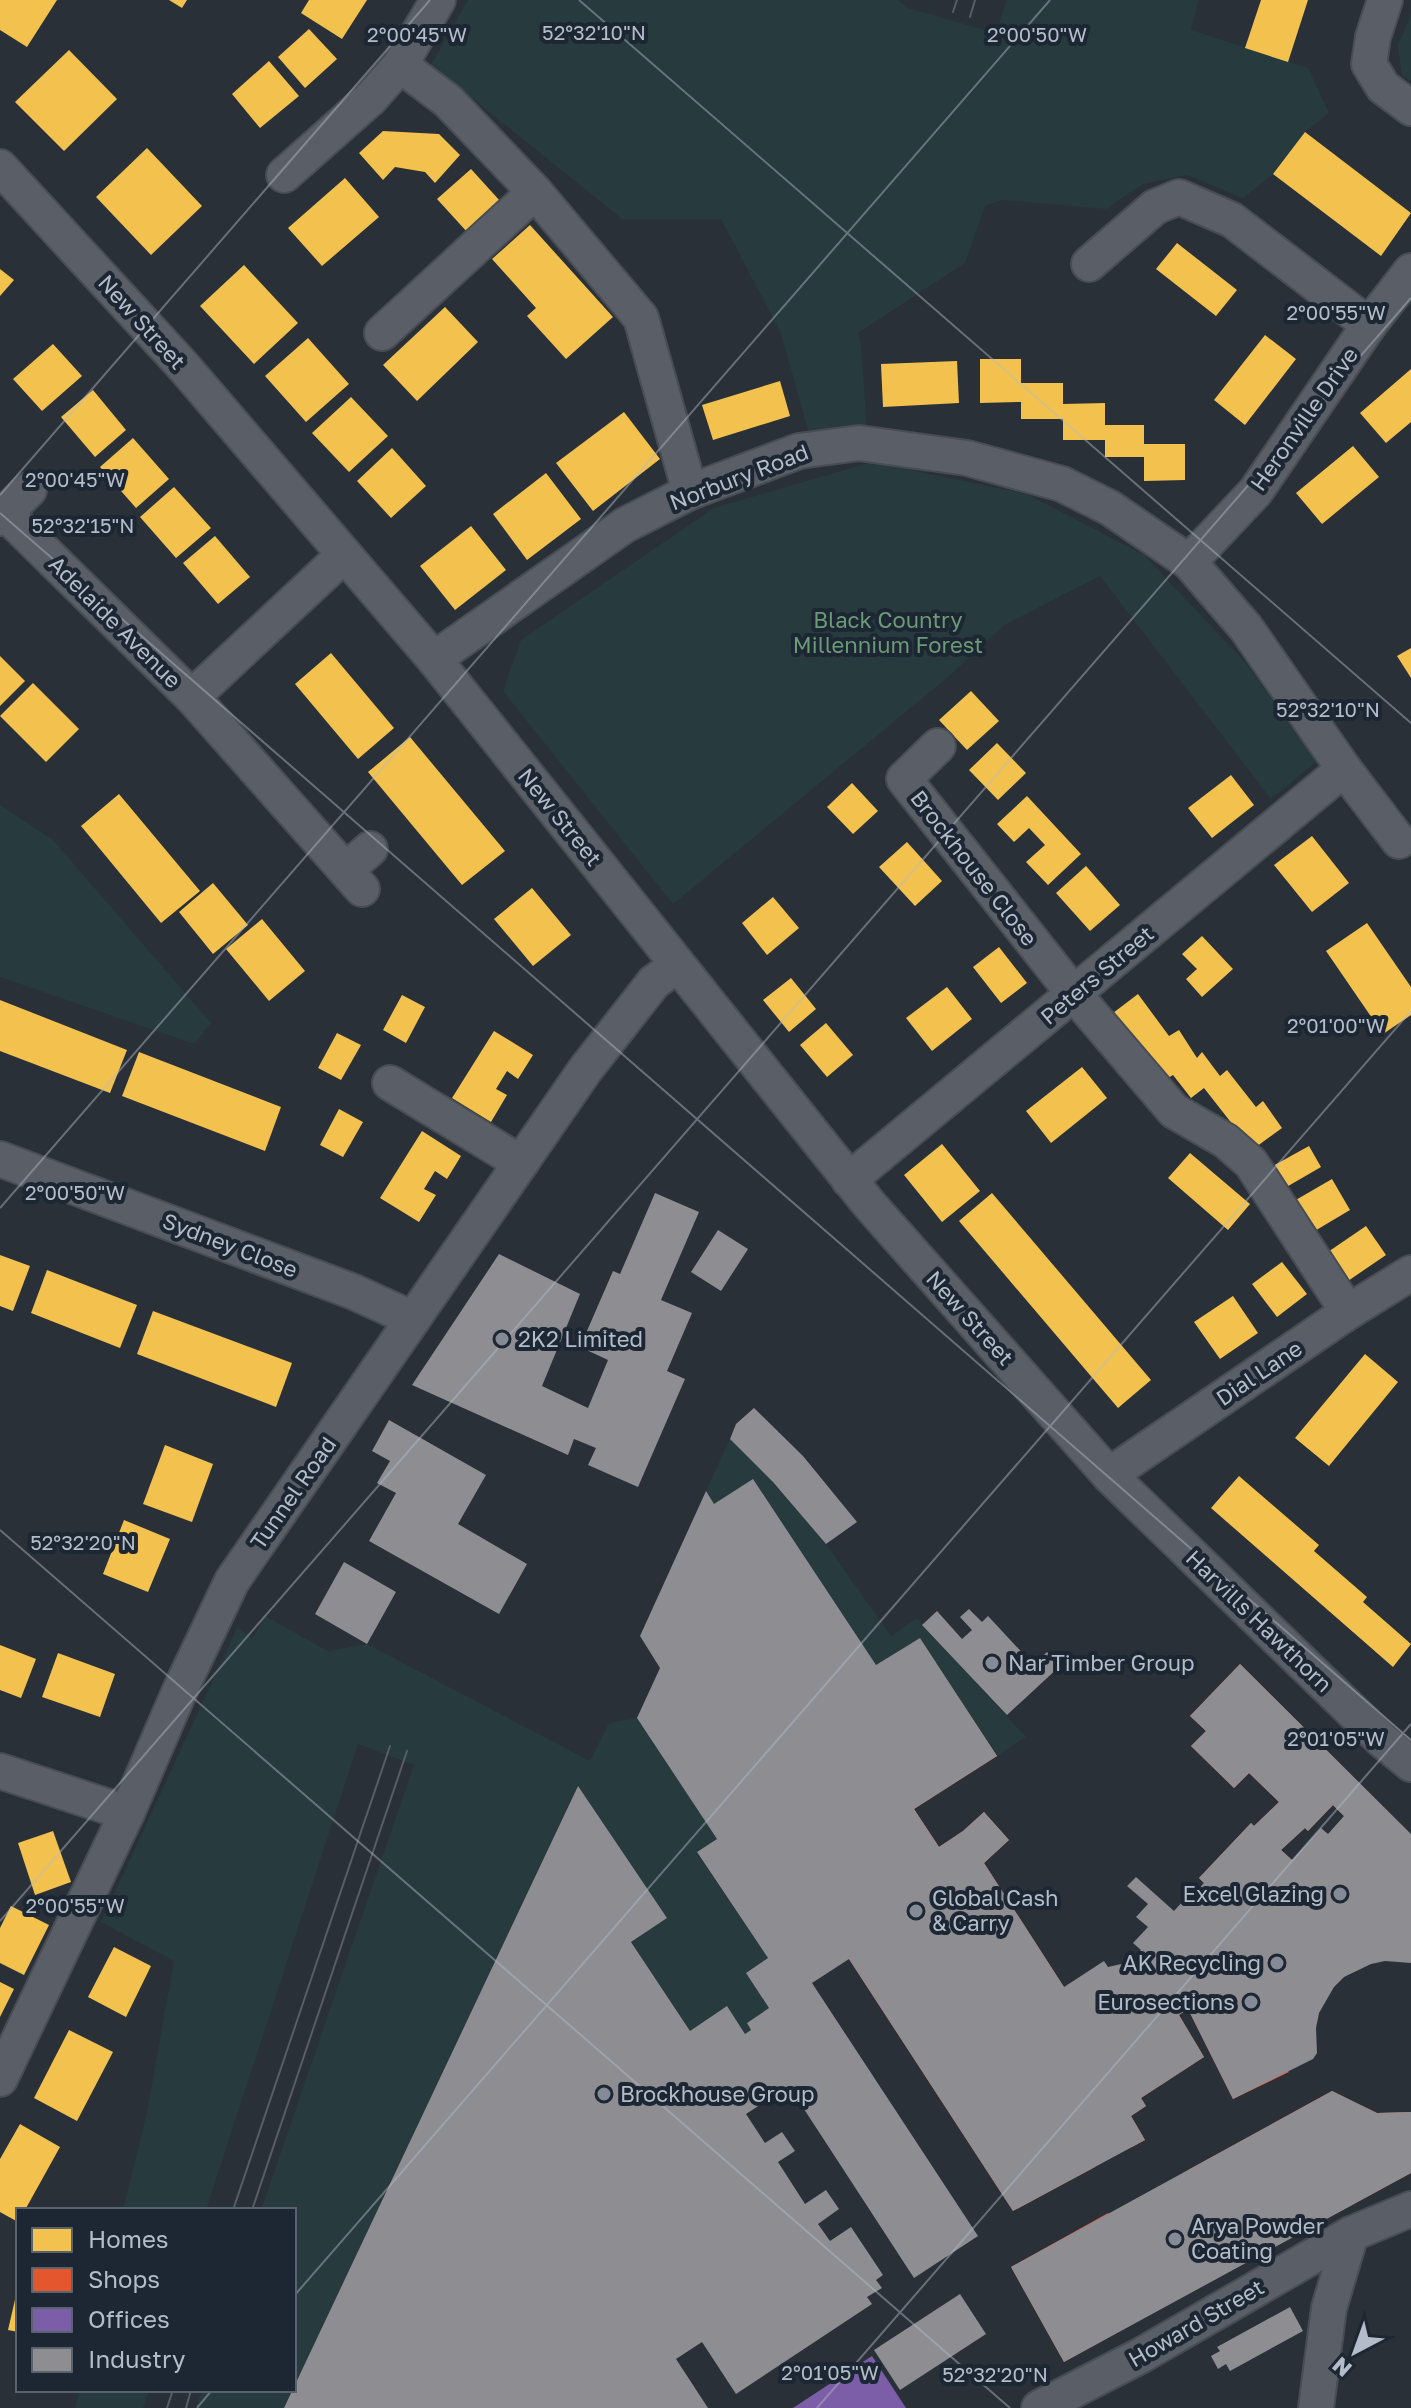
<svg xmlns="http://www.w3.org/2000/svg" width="1411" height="2408" font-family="'Golos Text',sans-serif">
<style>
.green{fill:#273a3e}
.homes{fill:#f2c14e}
.shops{fill:#e4572e}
.offices{fill:#7b5ea7}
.industry{fill:#8d8d92;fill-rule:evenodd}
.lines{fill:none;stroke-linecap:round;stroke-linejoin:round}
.minor-casing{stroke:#484c53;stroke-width:38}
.minor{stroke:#5a5e66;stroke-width:34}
.tram{stroke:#595d64;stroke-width:2}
.ticks{fill:none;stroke:#b4bcc9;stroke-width:2;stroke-opacity:0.45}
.poi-dot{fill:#848b96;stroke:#1d2633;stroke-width:3}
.labels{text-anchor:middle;stroke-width:8;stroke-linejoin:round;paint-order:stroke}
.street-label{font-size:22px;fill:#b4bcc9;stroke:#1d2633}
.park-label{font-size:22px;fill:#6b9a76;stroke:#1d2633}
.poi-label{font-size:22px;fill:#b4bcc9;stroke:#1d2633;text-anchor:start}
.ticks-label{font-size:20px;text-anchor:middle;fill:#b4bcc9;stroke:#1d2633;stroke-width:8;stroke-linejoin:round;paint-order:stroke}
</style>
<rect width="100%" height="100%" fill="#2a3038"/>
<!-- green -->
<g class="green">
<path d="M468,0H898L908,8L996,33L1007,0H1199L1191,30L1308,68L1329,113L1305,132L1273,174L1243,198L1187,175L1143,184L1106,209L1001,200L985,206L965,263L858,333L861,345L867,430L809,434L781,333L721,219H622L431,65Z"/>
<path d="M1411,14V81L1402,75L1398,45Z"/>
<path d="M872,462L1027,494L1144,555L1246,663L1316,762L1271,799L1100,576L1006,624L948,677L673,904L503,691L521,640L714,508Z"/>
<path d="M0,805L53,840L211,1023L194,1044L0,977Z"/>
<path d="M730,1439L773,1482L826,1544L891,1636L917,1618L1026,1737L997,1756L920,1638L876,1665L714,1504L706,1491Z"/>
<path d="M265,1616L328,1651L367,1644L590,1761L609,1723L637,1718L717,1839L697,1853L768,1958L746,1973L769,2008L748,2022L751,2030L745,2034L727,2007L690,2031L631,1942L666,1918L577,1787L294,2387V2210H261L414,1765L358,1744L206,2210H123L147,2112L174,1961L101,1922L237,1628L253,1638Z"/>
<path d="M80,2390H149L143,2408H75Z"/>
<path d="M202,2390H293L284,2408H196Z"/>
</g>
<!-- homes -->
<g class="homes">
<path d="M0,0H57L27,47L0,30Z"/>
<path d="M169,0H187L182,8Z"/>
<path d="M309,0H367L342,39L301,13Z"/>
<path d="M1261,0H1308L1288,62L1245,48Z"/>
<path d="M309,29L337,59L305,88L278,57Z"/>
<path d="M69,50L117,99L64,151L15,102Z"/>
<path d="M269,61L299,96L260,128L232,94Z"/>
<path d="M383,131L439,134L460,155L435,183L425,172L395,167L383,180L359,153Z"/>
<path d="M1305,132L1411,213L1381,256L1273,174Z"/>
<path d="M147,148L202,206L151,255L96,197Z"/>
<path d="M471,169L501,202L468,233L437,199Z"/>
<path d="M345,178L379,217L322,266L288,228Z"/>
<path d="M530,225L613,317L566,359L527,316L536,308L492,259Z"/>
<path d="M1177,243L1237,290L1216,316L1156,269Z"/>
<path d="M244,265L298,323L254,364L200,306Z"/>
<path d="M0,269L14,280L0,296Z"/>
<path d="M445,307L478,342L417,401L383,365Z"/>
<path d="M1265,335L1296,359L1245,425L1214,400Z"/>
<path d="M308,338L349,384L306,422L265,376Z"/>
<path d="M53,344L82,376L42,411L13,379Z"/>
<path d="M980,359H1021V383H1063V404L1105,403V425H1144V444H1185V480L1144,481V457H1105V440H1063V419H1021V402L980,403Z"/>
<path d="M957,361L959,403L883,407L881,364Z"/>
<path d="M1411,369V422L1386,443L1360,413Z"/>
<path d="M780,381L790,416L713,440L702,405Z"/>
<path d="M93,390L126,430L95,457L61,417Z"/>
<path d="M351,397L388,436L349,472L312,433Z"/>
<path d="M624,412L660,459L593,511L556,463Z"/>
<path d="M133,438L169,479L136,508L100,467Z"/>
<path d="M1353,446L1379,477L1322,524L1296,493Z"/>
<path d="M392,448L426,486L391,518L357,481Z"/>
<path d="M546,473L581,519L527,560L493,514Z"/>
<path d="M174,487L211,528L176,558L140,517Z"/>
<path d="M471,526L506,570L455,610L420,566Z"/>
<path d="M215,536L250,577L218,604L183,563Z"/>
<path d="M1411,648V678L1397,656Z"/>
<path d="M331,653L394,728L358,759L295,684Z"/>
<path d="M0,656L25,681L0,706Z"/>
<path d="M33,683L79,729L46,762L0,716Z"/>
<path d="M971,691L999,721L967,750L939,720Z"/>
<path d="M410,737L505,851L462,885L368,772Z"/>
<path d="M997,743L1026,773L998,800L969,770Z"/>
<path d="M1231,775L1254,805L1212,838L1188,808Z"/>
<path d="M852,783L878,811L853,834L827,807Z"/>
<path d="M119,794L200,891L161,923L81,826Z"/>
<path d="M1027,796L1081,854L1048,885L1026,862L1045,845L1029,828L1014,842L997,824Z"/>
<path d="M1312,836L1349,883L1312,912L1274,865Z"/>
<path d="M907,842L942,881L915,906L879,867Z"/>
<path d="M1086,866L1120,905L1090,931L1056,893Z"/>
<path d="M213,883L248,925L213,954L179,912Z"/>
<path d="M532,888L571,935L533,966L494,919Z"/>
<path d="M773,897L799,928L767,955L742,923Z"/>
<path d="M262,919L305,971L269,1001L226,949Z"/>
<path d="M1367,923L1411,987V1015L1383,1034L1326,951Z"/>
<path d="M1202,936L1233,969L1202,997L1186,979L1197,969L1182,954Z"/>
<path d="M999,947L1027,983L1001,1003L973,967Z"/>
<path d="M791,978L816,1009L789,1032L763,1000Z"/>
<path d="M947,987L972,1019L932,1051L906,1018Z"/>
<path d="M1138,994L1169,1036L1179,1030L1197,1058L1202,1052L1220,1076L1227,1070L1256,1107L1263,1101L1282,1128L1249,1152L1229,1126L1233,1125L1204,1088L1191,1098L1173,1075L1163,1081L1113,1013Z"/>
<path d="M402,995L425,1007L406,1043L383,1030Z"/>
<path d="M0,1000L127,1050L110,1093L0,1051Z"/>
<path d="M826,1023L853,1055L827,1077L800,1045Z"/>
<path d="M494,1031L533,1055L518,1079L507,1071L496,1089L507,1095L491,1122L452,1098Z"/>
<path d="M337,1033L361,1045L341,1080L318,1068Z"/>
<path d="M139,1052L281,1107L265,1151L122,1096Z"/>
<path d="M1082,1067L1107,1098L1051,1143L1026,1111Z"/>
<path d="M339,1109L363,1122L343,1157L320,1145Z"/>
<path d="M422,1131L461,1156L447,1179L435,1171L424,1189L436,1195L419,1222L380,1198Z"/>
<path d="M942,1144L980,1191L942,1222L904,1175Z"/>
<path d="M1309,1146L1321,1167L1283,1189L1271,1167Z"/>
<path d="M1190,1153L1250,1204L1228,1230L1168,1178Z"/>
<path d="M1332,1179L1350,1210L1313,1232L1294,1201Z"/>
<path d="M992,1193L1151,1380L1118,1408L959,1221Z"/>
<path d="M1366,1226L1386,1255L1345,1283L1325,1254Z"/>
<path d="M0,1255L30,1266L13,1311L0,1306Z"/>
<path d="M1282,1262L1307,1294L1277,1317L1252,1284Z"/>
<path d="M47,1270L137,1305L120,1348L31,1313Z"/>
<path d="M1233,1296L1258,1333L1220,1359L1194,1322Z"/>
<path d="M153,1311L292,1363L276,1407L137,1354Z"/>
<path d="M1365,1354L1398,1382L1329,1466L1295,1438Z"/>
<path d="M165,1445L213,1464L192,1522L143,1504Z"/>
<path d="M1239,1476L1319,1545L1314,1551L1367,1597L1363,1602L1411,1644L1393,1667L1211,1508Z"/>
<path d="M124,1520L170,1539L148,1592L103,1574Z"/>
<path d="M0,1645L36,1659L21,1698L0,1690Z"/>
<path d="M58,1653L115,1674L100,1717L42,1697Z"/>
<path d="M53,1831L71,1882L35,1895L18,1843Z"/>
<path d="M11,1906L49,1925L24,1975L0,1963V1928Z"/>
<path d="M114,1947L151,1966L126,2017L88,1997Z"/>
<path d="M0,1982L14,1989L0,2017Z"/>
<path d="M69,2030L113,2052L77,2121L34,2098Z"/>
<path d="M20,2124L60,2147L25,2210H18V2222L0,2212V2159Z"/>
<path d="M17,2291H18V2332L8,2330Z"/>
</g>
<!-- shops -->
<g class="shops">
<path d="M819,1663L876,1750L958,1697L997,1756L914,1809L939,1847L963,1831L984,1812L1009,1840L984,1863L1064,1987L1040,2002L1068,2045L1031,2069L1095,2167L1013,2211L761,1824L838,1775L781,1688Z"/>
<path d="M1240,1664L1367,1791L1344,1816L1333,1805L1308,1831L1305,1828L1281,1850L1292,1860L1230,1927L1194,1894L1204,1883L1199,1878L1251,1823L1254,1826L1279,1802L1249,1773L1234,1788L1191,1746L1206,1731L1190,1716Z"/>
<path d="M1186,1977L1289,2072L1233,2099L1188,2009L1179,2015L1204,2057L1141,2098L1146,2106L1131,2116L1145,2140L1132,2147L1068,2045L1173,1979L1179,1984Z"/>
<path d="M1332,2091L1377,2113L1411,2112V2173L1241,2265L1188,2170Z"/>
<path d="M1108,2213L1161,2308L1064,2362L1011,2267Z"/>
</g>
<!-- offices -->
<path class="offices" d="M872,2356L906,2408H793Z"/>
<!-- industry -->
<g class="industry">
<path d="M655,1193L699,1212L661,1300L692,1313L667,1371L685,1379L638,1487L588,1465L596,1448L574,1439L568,1455L412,1385L499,1254L580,1294L542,1386L588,1408L608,1360L580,1347L613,1271L620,1274Z"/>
<path d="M718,1230L748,1249L721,1291L691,1272Z"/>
<path d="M754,1408L803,1456L857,1522L826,1544L773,1482L730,1439L736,1424Z"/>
<path d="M389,1420L486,1475L458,1524L527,1564L499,1614L369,1541L396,1493L377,1483L390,1461L372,1451Z"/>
<path d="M753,1479L876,1665L920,1638L997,1756L914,1809L939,1847L963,1831L984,1812L1009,1840L984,1863L1064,1987L1104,1961L1108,1967L1130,1962L1141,1950L1133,1943L1148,1927L1136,1917L1148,1904L1127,1886L1136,1877L1174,1911L1191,1892L1194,1894L1200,1888L1204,1883L1199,1878L1251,1823L1254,1826L1279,1802L1249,1773L1234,1788L1191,1746L1206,1731L1190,1716L1240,1664L1411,1834V1963L1385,1961L1371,1964L1344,1977L1334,1987L1319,2013L1316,2028L1317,2053L1313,2059L1233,2099L1188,2009L1179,2015L1204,2057L1141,2098L1146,2106L1131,2116L1145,2140L1013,2211L849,1959L812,1983L978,2236L914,2278L789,2086L746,2114L765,2143L782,2132L795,2151L778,2162L805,2204L826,2190L839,2209L818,2224L830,2241L851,2227L883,2275L876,2280L882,2288L867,2297L872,2304L736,2394L702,2342L676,2359L708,2408H284L578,1786L667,1918L631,1942L690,2031L727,2006L745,2034L751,2030L747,2023L769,2008L746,1973L768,1958L697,1852L717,1839L637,1718L660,1668L640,1636L706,1491L714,1504ZM1333,1805L1344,1816L1328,1834L1321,1828L1292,1860L1281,1850L1305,1828L1308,1831Z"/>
<path d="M344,1562L396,1592L367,1644L315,1614Z"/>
<path d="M969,1609L982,1622L988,1616L1029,1660L1022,1666L1027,1672L1047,1652L1060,1666L1007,1715L922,1625L937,1611L962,1639L972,1630L960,1617Z"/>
<path d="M1332,2091L1377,2113L1411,2112V2173L1064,2362L1011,2267Z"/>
<path d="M960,2294L986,2334L900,2390L874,2350Z"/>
<path d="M1290,2307L1303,2331L1230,2371L1226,2364L1218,2369L1211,2356L1220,2351L1217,2347Z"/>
</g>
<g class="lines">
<!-- minor casing -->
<g class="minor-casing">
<g id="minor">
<path d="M1385,0L1373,37L1369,64L1383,87L1411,108"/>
<path d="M400,65L448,101L535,192L641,318L690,492"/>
<path d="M0,167L183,366L434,659L869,1204L1109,1475L1382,1740L1411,1764"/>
<path d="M284,175L371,98L400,65L438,0"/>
<path d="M1089,264L1155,207L1179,197L1232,220L1369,325"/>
<path d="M382,333L535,192"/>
<path d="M5,513L192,697L362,889"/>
<path d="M0,518L29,490"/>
<path d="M1189,562L1256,491L1369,325L1411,271"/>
<path d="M434,659L625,525L690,492L799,451L859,443L967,458L1062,484L1110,508L1189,562L1246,628L1344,769L1399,841"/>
<path d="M192,697L344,555"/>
<path d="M938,746L904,779L1074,994L1174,1111L1226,1141L1251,1163L1348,1312"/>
<path d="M346,870L370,849"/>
<path d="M390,1083L521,1163"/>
<path d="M0,1159L354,1292L413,1319"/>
<path d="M849,1180L1344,769"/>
<path d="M1109,1475L1348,1312L1411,1273"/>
<path d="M0,1771L127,1813"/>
<path d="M0,2079L127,1813L181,1688L232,1581L585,1070L654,982L678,965"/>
<path d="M1039,2408L1140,2356L1351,2234L1411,2209"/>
<path d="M1316,2408L1329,2308L1351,2234"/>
</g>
</g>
<!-- minor -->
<use href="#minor" class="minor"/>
<!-- tram -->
<g class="tram">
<path d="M953,12L957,0"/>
<path d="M970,17L975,0"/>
<path d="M233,2210L390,1746"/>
<path d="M252,2210L407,1751"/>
<path d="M167,2408L173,2390"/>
<path d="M186,2408L191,2390"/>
</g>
</g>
<!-- ticks -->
<path class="ticks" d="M579,0L1411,723M0,495L430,0M0,513L1411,1740M0,1208L1050,0M0,1530L1010,2408M0,1921L1411,298M294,2296L1411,1011M197,2408L212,2390M817,2408L1411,1724"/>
<!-- markers -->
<g class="poi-dot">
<circle cx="502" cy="1339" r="8"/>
<circle cx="992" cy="1663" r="8"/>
<circle cx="1340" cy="1894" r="8"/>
<circle cx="916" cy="1911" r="8"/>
<circle cx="1277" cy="1963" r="8"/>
<circle cx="1251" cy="2002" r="8"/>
<circle cx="604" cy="2094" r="8"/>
<circle cx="1175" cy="2239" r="8"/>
</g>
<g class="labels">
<!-- street labels -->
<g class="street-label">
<text transform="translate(142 322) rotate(48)" y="8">New Street</text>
<text transform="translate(1304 419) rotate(-55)" y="8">Heronville Drive</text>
<text transform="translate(739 477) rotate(-21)" y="8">Norbury Road</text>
<text transform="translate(115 622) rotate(45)" y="8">Adelaide Avenue</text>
<text transform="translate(560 817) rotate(51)" y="8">New Street</text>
<text transform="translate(974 868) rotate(52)" y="8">Brockhouse Close</text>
<text transform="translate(1097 975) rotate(-40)" y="8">Peters Street</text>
<text transform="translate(230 1245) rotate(21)" y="8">Sydney Close</text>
<text transform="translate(970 1318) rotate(48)" y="8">New Street</text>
<text transform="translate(1259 1373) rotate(-34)" y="8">Dial Lane</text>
<text transform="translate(293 1493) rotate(-55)" y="8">Tunnel Road</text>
<text transform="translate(1259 1621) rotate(44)" y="8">Harvills Hawthorn</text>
<text transform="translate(1196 2323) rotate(-30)" y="8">Howard Street</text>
</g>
<!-- park labels -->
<g class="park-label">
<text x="888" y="628">Black Country<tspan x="888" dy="25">Millennium Forest</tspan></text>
</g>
<!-- poi labels -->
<g class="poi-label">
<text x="518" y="1347">2K2 Limited</text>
<text x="1008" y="1671">Nar Timber Group</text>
<text x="1324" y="1902" text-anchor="end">Excel Glazing</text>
<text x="932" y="1906">Global Cash<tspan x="932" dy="25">&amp; Carry</tspan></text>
<text x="1261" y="1971" text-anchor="end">AK Recycling</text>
<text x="1235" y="2010" text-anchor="end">Eurosections</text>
<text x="620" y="2102">Brockhouse Group</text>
<text x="1191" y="2234">Arya Powder<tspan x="1191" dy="25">Coating</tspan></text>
</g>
</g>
<g class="ticks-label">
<text x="594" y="40">52°32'10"N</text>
<text x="417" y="42">2°00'45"W</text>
<text x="1037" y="42">2°00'50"W</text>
<text x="1336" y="320">2°00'55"W</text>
<text x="75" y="487">2°00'45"W</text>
<text x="83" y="533">52°32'15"N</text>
<text x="1328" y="717">52°32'10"N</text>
<text x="1336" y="1033">2°01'00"W</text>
<text x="75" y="1200">2°00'50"W</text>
<text x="83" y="1550">52°32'20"N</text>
<text x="1336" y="1746">2°01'05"W</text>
<text x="75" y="1913">2°00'55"W</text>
<text x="830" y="2380">2°01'05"W</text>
<text x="995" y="2382">52°32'20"N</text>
</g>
<!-- legend -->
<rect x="16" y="2208" width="280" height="184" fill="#1d2633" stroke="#59626f" stroke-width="2"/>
<rect x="32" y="2228" width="40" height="24" fill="#f2c14e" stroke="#59626f" stroke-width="2"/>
<text x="88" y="2248" font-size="24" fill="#b4bcc9">Homes</text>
<rect x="32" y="2268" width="40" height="24" fill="#e4572e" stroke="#59626f" stroke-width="2"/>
<text x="88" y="2288" font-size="24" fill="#b4bcc9">Shops</text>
<rect x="32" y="2308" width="40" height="24" fill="#7b5ea7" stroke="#59626f" stroke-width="2"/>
<text x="88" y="2328" font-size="24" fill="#b4bcc9">Offices</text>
<rect x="32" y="2348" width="40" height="24" fill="#8d8d92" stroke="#59626f" stroke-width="2"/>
<text x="88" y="2368" font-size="24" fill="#b4bcc9">Industry</text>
<!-- north arrow -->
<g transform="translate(1355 2352) rotate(221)" stroke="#1d2633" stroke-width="6" paint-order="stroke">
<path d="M0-6L14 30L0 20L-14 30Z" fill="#b4bcc9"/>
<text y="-12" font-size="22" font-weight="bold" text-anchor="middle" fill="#b4bcc9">N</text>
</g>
</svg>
